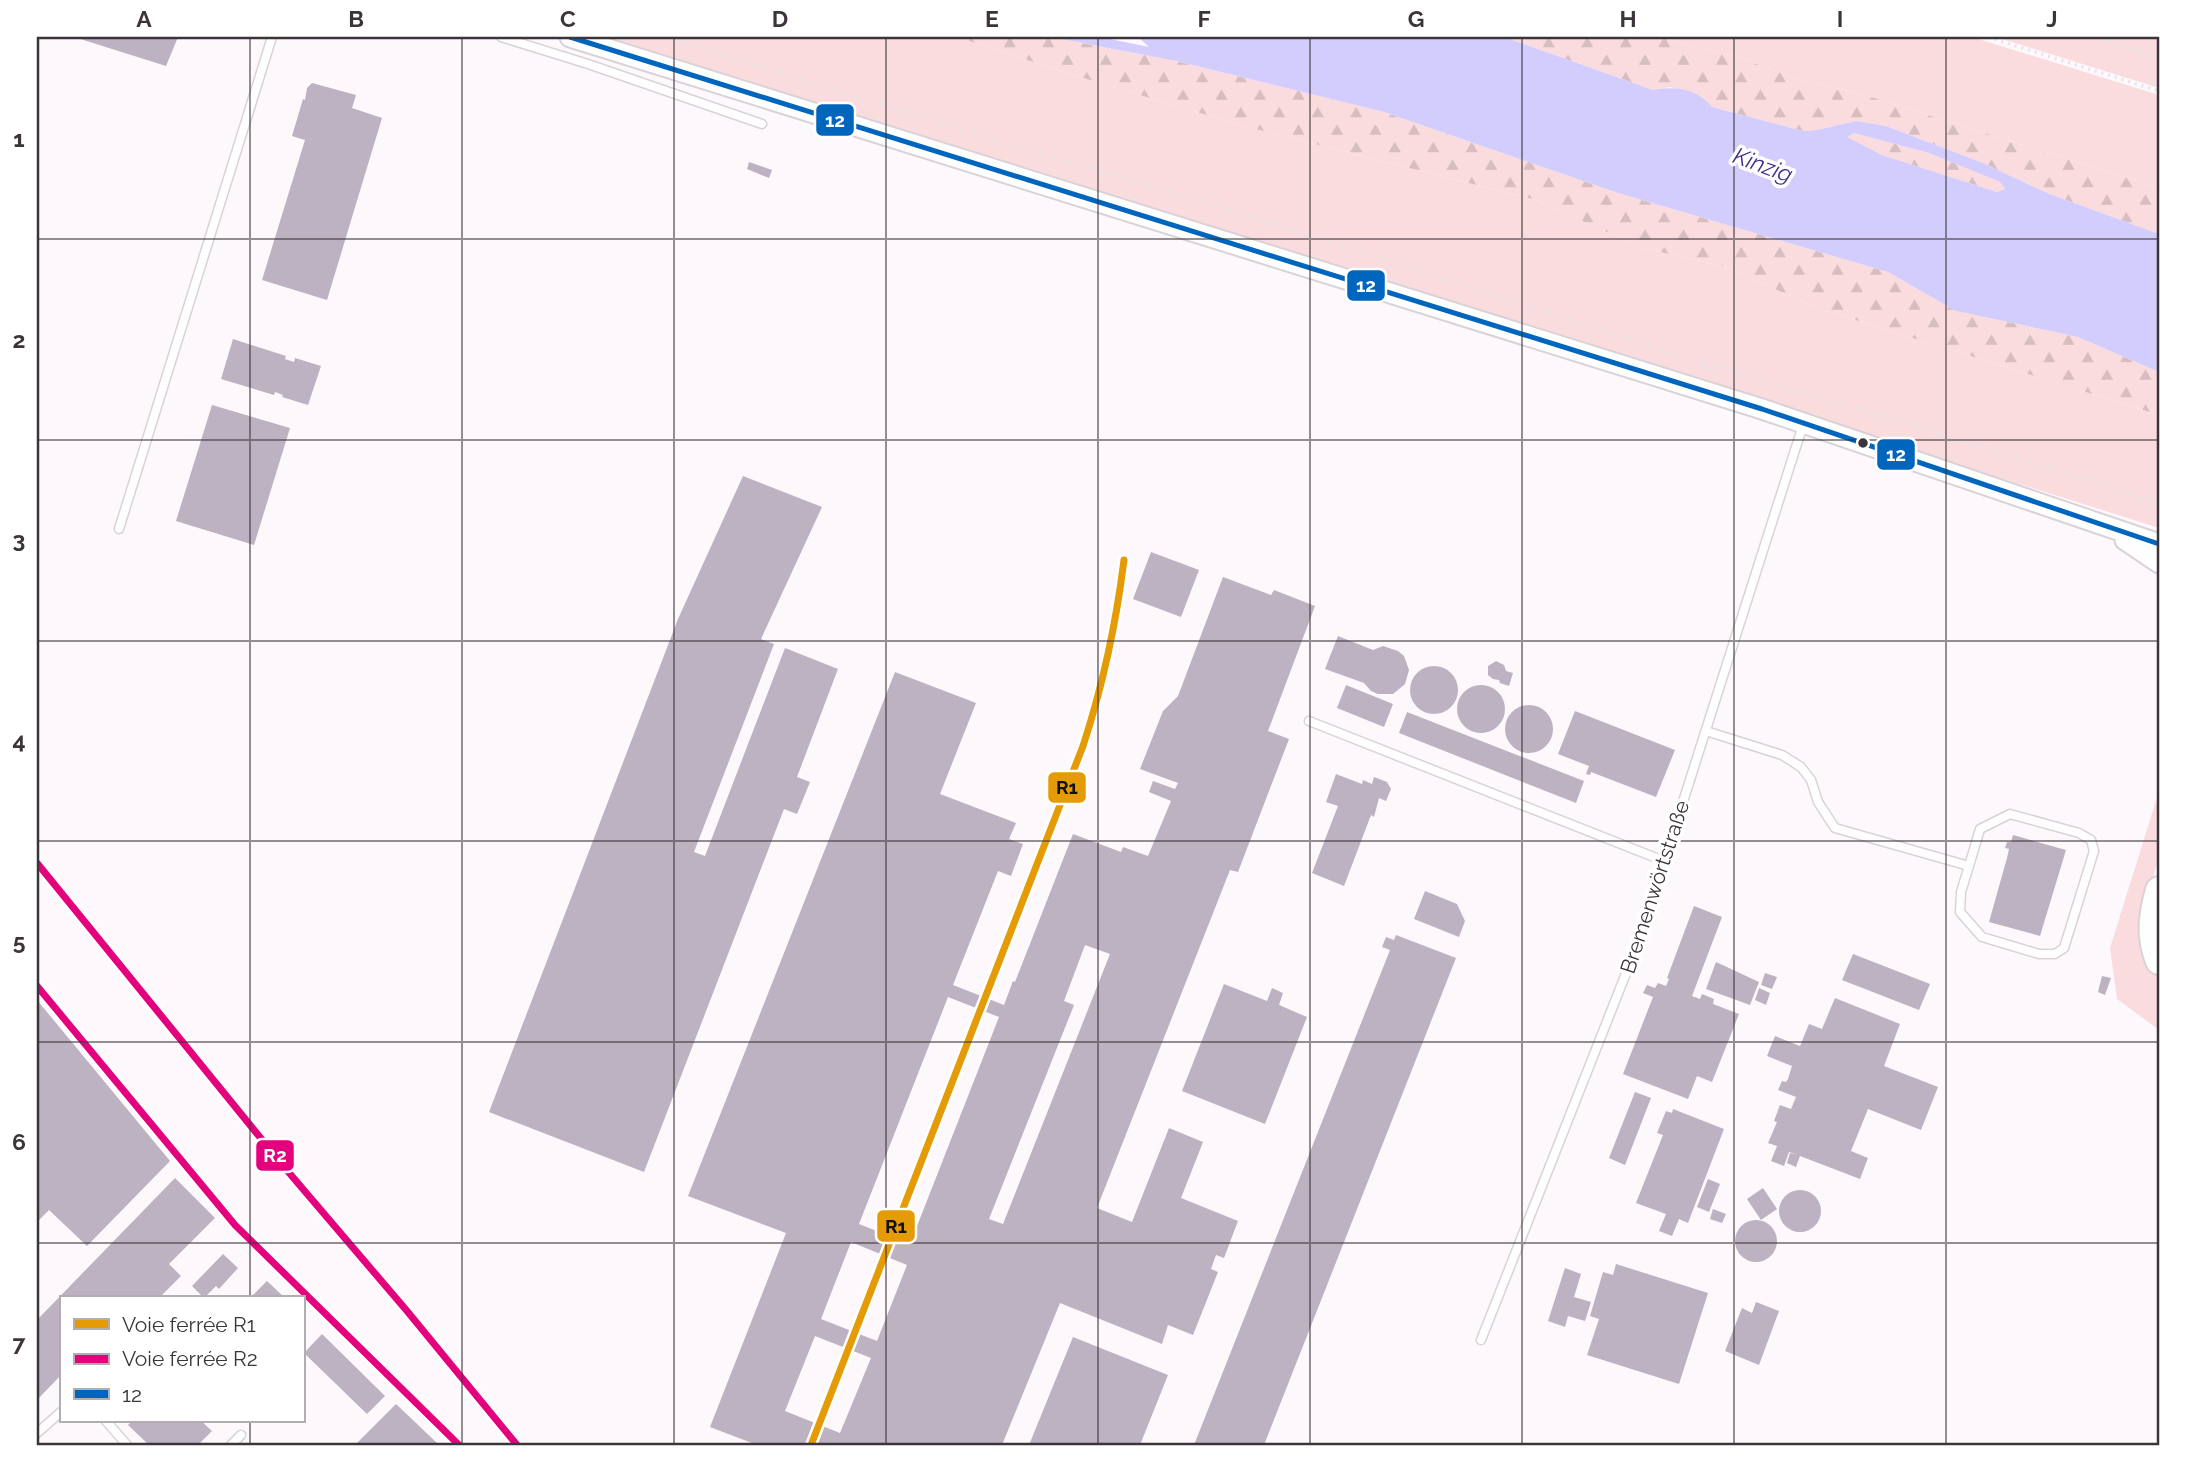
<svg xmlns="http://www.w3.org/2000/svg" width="2196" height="1482" font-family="Raleway,sans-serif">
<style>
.green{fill:#fadcdf}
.forest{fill:url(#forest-firs)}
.water{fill:#d2cdfd;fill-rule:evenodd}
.building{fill:#bcb2c1;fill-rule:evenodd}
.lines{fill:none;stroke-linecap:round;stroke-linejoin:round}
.service-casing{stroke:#d9d3d8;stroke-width:11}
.tertiary-casing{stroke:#d9d3d8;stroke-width:23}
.primary-casing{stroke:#d9d3d8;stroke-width:30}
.path{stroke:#e6e4e6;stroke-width:3.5;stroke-dasharray:2 5;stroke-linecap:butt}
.service{stroke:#fffeff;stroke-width:8}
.tertiary{stroke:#fffeff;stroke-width:19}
.primary{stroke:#fffeff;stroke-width:26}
.bus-1-casing{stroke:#fff;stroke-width:10}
.bus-1{stroke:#0065bd;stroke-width:5}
.rail-1-casing{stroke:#fff;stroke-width:12}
.rail-2-casing{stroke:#fff;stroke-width:12}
.rail-1{stroke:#e49b06;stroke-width:7}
.rail-2{stroke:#e5007d;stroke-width:7}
.grid{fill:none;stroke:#3c343b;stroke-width:2;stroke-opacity:0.55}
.bus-dot{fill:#3c343b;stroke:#fff;stroke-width:2.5}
.labels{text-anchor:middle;stroke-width:7;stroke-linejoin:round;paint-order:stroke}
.street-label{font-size:21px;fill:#3c343b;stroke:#fff}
.water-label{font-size:23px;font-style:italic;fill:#432f8d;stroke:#fff}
.line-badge{stroke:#fff;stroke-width:2.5}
.badge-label{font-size:19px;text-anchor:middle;font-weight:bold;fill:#fff}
.pale-badge-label{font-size:19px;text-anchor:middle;font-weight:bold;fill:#111}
.neatline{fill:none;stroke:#3c343b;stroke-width:2.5}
.grid-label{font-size:23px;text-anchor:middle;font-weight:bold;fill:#3c343b}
</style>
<defs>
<pattern id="forest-firs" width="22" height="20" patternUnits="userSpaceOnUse" patternTransform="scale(1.75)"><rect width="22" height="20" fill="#fadcdf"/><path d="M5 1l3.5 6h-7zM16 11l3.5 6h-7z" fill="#d7bdc0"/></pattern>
</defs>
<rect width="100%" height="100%" fill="#fdf8fc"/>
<!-- green -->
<g class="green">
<path d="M602,37H957L1073,75L1243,126L1536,200L1642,248L1723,266L1820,309L2159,415V528Z"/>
<path d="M1665,37H1972L2159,95V188L1865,95L1797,79L1738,57L1683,44Z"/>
<path d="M1996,37H2151L2159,39V88Z"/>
<path d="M2159,791V855L2148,897L2149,961L2159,980V1030L2117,999L2110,948Z"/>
</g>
<!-- forest -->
<g class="forest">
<path d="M957,37H1051L1176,61L1384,112L1618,193L1888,272L1956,311L2078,337L2159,372V415L1820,309L1723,266L1642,248L1536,200L1243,126L1073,75Z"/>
<path d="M1504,37H1665L1683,44L1738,57L1797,79L1865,95L2159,188V234L2047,193L1983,163L1886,126L1856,121L1817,130L1803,131L1712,107L1671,87L1653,90Z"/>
<path d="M1854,133L1929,153L2000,182L2005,189L1997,192L1882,155L1846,137Z"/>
</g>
<!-- water -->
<path class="water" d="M1051,37H1100L1149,47L1138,37H1504L1653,90C1674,86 1697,88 1712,107L1803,131L1817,130L1856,121L1886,126L1983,163L2047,193L2159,234V372L2078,337L1956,311L1888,272L1618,193L1384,112L1176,61ZM1854,133L1929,153L2000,182L2005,189L1997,192L1882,155L1847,137Z"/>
<!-- building -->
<g class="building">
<path d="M74,37H178L166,66Z"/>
<path d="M312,83L356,95L352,108L382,118L327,300L262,280L305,140L292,136L303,99L305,100L307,88Z"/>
<path d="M749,162L772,170L769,178L747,169Z"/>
<path d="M233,339L286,356L285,359L294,362L295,358L321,366L308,405L282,397L283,395L275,392L274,395L221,379Z"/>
<path d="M212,405L290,428L254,545L176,521Z"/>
<path d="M743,476L822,507L761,639L774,644L694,852L705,856L785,648L838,669L797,777L810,782L797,814L784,809L644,1172L489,1112L678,619Z"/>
<path d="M1151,552L1199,570L1181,617L1133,599Z"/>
<path d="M1223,577L1271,595L1274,590L1315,606L1268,731L1289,739L1238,872L1230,870L1097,1208L1132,1222L1169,1128L1203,1142L1181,1198L1238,1221L1224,1258L1216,1255L1211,1269L1218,1272L1193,1335L1168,1325L1162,1344L1060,1303L1002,1445H757L710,1427L786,1233L688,1196L895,672L976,703L940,794L1016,823L1009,839L1023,844L1011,876L998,871L953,985L1004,1005L1013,981L1015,982L1073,834L1121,852L1123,847L1148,856L1171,801L1149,792L1153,781L1175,789L1178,783L1140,769L1163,711L1178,696ZM1085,945L1110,954L1003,1224L989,1219L1074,1005L1064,1001ZM948,997L999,1017L910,1244L859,1224ZM851,1242L907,1265L877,1341L821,1319ZM815,1336L871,1358L840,1433L785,1411Z"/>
<path d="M1338,636L1373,650L1383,646L1398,651L1404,656L1409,670L1405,684L1393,694H1378L1371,691L1364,683L1325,669Z"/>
<path d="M1496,661L1504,665L1506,671L1513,673L1509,686L1500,683L1499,680L1493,679L1488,675V666Z"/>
<circle cx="1434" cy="690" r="24"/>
<circle cx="1481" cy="709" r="24"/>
<path d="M1346,685L1393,704L1384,727L1337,708Z"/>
<circle cx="1529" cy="729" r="24"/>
<path d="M1575,711L1675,750L1656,797L1591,772L1590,775L1586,774L1589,766L1558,754Z"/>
<path d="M1407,712L1584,781L1576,803L1399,733Z"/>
<path d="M1336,774L1362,784L1363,780L1372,784L1374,777L1387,782L1391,789L1386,801L1379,798L1374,817L1371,815L1344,886L1312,873L1338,806L1326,802Z"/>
<path d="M2013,835L2066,850L2040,936L1989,922L2007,858L2009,849L2005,848L2007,842H2011Z"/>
<path d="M1425,891L1457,904L1465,921L1459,937L1414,919Z"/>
<path d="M1694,906L1722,917L1692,996L1700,999L1702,994L1714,999L1713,1004L1739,1014L1712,1082L1697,1076L1688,1099L1623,1074L1653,997L1643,993L1647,985L1655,988L1658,983L1666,986L1669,979L1667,978Z"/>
<path d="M1396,935L1456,958L1264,1445H1194L1390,950L1382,947L1386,937L1394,940Z"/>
<path d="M1853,954L1930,984L1919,1010L1842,980Z"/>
<path d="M1716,962L1759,982L1750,1005L1706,989Z"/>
<path d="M1765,973L1777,977L1772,989L1761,985Z"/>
<path d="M2102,976L2111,978L2105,995L2098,992Z"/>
<path d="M1224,984L1267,1001L1272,988L1283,993L1279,1005L1307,1017L1265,1124L1182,1091Z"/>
<path d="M1759,988L1770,993L1766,1005L1755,1000Z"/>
<path d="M1835,998L1900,1024L1884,1066L1938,1087L1921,1130L1868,1109L1851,1151L1868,1158L1860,1179L1800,1156L1796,1167L1787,1163L1790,1153L1798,1155L1789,1152L1784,1166L1771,1161L1777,1146L1768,1143L1777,1122L1774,1121L1780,1105L1791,1109L1796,1097L1778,1090L1782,1081L1786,1082L1788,1079L1792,1066L1767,1056L1775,1036L1800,1046L1809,1024L1822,1029Z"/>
<path d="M37,1000L170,1161L87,1246L49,1210L37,1222Z"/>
<path d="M1635,1092L1651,1098L1625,1165L1609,1158Z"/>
<path d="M1673,1109L1724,1129L1688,1223L1679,1219L1672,1236L1659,1231L1666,1214L1636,1203L1663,1135L1657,1133L1666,1111L1672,1113Z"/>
<path d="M175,1178L215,1218L169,1264L181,1276L159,1298H61V1375L37,1400V1320Z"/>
<path d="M1708,1179L1720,1184L1709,1212L1697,1207Z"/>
<path d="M1763,1188L1777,1209L1761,1220L1747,1199Z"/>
<circle cx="1800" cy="1211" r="21"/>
<path d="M1713,1209L1726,1214L1722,1223L1710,1219Z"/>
<circle cx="1756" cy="1241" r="21"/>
<path d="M223,1254L238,1268L219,1289L216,1286L204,1298L192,1286Z"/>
<path d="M1616,1264L1708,1293L1679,1384L1587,1355L1599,1319L1590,1316L1603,1272L1613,1275Z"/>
<path d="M1565,1268L1581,1274L1574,1297L1591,1302L1585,1321L1568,1316L1565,1327L1548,1321Z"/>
<path d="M267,1281L285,1298H250Z"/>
<path d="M1756,1302L1779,1311L1759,1365L1725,1351L1742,1308L1752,1313Z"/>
<path d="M322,1334L385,1396L367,1414L304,1353Z"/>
<path d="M1073,1337L1168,1375L1140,1445H1029Z"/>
<path d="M396,1404L437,1443L435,1445H360L357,1443Z"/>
<path d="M132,1421H201L212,1431L198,1445H149L128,1425Z"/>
</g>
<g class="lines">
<!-- service casing -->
<g class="service-casing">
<g id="service">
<path d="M501,37L588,64L762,124"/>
<path d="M119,529L272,37"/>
<path d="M1309,721L1664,861"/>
<path d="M1706,731L1782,755L1801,767L1811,780L1818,802L1835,828L1969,866L1980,829L2010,814L2079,833L2091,840L2094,851L2064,948L2055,954H2039L1982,937L1960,912L1961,892L1969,866"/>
<path d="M1481,1340L1638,943L1803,425"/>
<path d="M106,1421L127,1445"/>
<path d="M37,1433L61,1412"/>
<path d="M231,1445L241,1435"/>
</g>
</g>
<!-- tertiary casing -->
<g class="tertiary-casing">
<g id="tertiary">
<path d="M570,37L1762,409L2159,544"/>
<path d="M2125,540L2159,563"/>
</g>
</g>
<!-- primary casing -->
<g class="primary-casing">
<path id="primary" d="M2159,890C2152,915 2149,936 2159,961"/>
</g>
<!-- path -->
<g class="path">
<path d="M666,37L990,139L1214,205L1697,361L2068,473L2159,504"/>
<path d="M1988,37L2159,91"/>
<path d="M2095,37L2159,58"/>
<path d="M1702,364L1715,375"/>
</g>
<!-- service -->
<use href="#service" class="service"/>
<!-- tertiary -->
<use href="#tertiary" class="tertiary"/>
<!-- primary -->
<use href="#primary" class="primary"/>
<!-- bus-1 casing -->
<g class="bus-1-casing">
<path id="bus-1" d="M570,37L1762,409L2159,544"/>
</g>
<!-- bus-1 -->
<use href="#bus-1" class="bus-1"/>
<!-- rail-1 casing -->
<g class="rail-1-casing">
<path id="rail-1" d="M811,1445L1083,746C1103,685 1116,624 1124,560"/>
</g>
<!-- rail-2 casing -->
<g class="rail-2-casing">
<g id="rail-2">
<path d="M37,863L285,1168L407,1311L517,1445"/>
<path d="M37,986L235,1225L459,1445"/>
</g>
</g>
<!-- rail-1 -->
<use href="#rail-1" class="rail-1"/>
<!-- rail-2 -->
<use href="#rail-2" class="rail-2"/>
</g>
<!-- grid -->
<path class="grid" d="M250,37V1298M462,37V1445M674,37V1445M886,37V1445M1098,37V1445M1310,37V1445M1522,37V1445M1734,37V1445M1946,37V1445M37,239H2159M37,440H2159M37,641H2159M37,841H2159M37,1042H2159M37,1243H2159M250,1421V1445"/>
<!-- markers -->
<circle class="bus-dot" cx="1863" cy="443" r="6"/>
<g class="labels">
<!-- street labels -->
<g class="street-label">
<text transform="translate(1655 887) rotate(-72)" y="7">Bremenwörtstraße</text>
</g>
<!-- water labels -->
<g class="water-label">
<text transform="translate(1763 165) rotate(20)" y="8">Kinzig</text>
</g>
</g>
<g class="line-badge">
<rect x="815" y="103" width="40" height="34" rx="7" fill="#0065bd"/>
<rect x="1346" y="269" width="40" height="33" rx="7" fill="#0065bd"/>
<rect x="1876" y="438" width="40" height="33" rx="7" fill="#0065bd"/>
<rect x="1047" y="771" width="40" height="33" rx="7" fill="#e49b06"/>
<rect x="255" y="1139" width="40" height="33" rx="7" fill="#e5007d"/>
<rect x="876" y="1209" width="40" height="34" rx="7" fill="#e49b06"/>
</g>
<g class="badge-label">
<text x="835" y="127">12</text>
<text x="1366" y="292">12</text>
<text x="1896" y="461">12</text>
<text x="275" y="1162">R2</text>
</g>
<g class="pale-badge-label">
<text x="1067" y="794">R1</text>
<text x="896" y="1233">R1</text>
</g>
<!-- border -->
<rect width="2196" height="1482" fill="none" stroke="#ffffff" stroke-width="77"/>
<!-- legend -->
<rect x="60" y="1296" width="245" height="126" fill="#ffffff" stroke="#b1aeb1" stroke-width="2"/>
<rect x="74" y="1319" width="35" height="10" fill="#e49b06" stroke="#b1aeb1" stroke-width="2"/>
<text x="122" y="1332" font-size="21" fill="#3c343b">Voie ferrée R1</text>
<rect x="74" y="1354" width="35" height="10" fill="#e5007d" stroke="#b1aeb1" stroke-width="2"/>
<text x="122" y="1366" font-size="21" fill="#3c343b">Voie ferrée R2</text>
<rect x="74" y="1389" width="35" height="10" fill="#0065bd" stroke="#b1aeb1" stroke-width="2"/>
<text x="122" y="1402" font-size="21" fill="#3c343b">12</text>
<rect x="38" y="38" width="2120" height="1406" class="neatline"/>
<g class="grid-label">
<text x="144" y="27">A</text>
<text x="356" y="27">B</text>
<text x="568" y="27">C</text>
<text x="780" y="27">D</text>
<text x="992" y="27">E</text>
<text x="1204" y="27">F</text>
<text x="1416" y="27">G</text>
<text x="1628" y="27">H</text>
<text x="1840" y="27">I</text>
<text x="2052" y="27">J</text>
<text x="19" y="147">1</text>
<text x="19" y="348">2</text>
<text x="19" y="548">3</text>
<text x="19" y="749">4</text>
<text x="19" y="950">5</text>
<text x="19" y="1150">6</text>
<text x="19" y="1351">7</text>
</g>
</svg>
